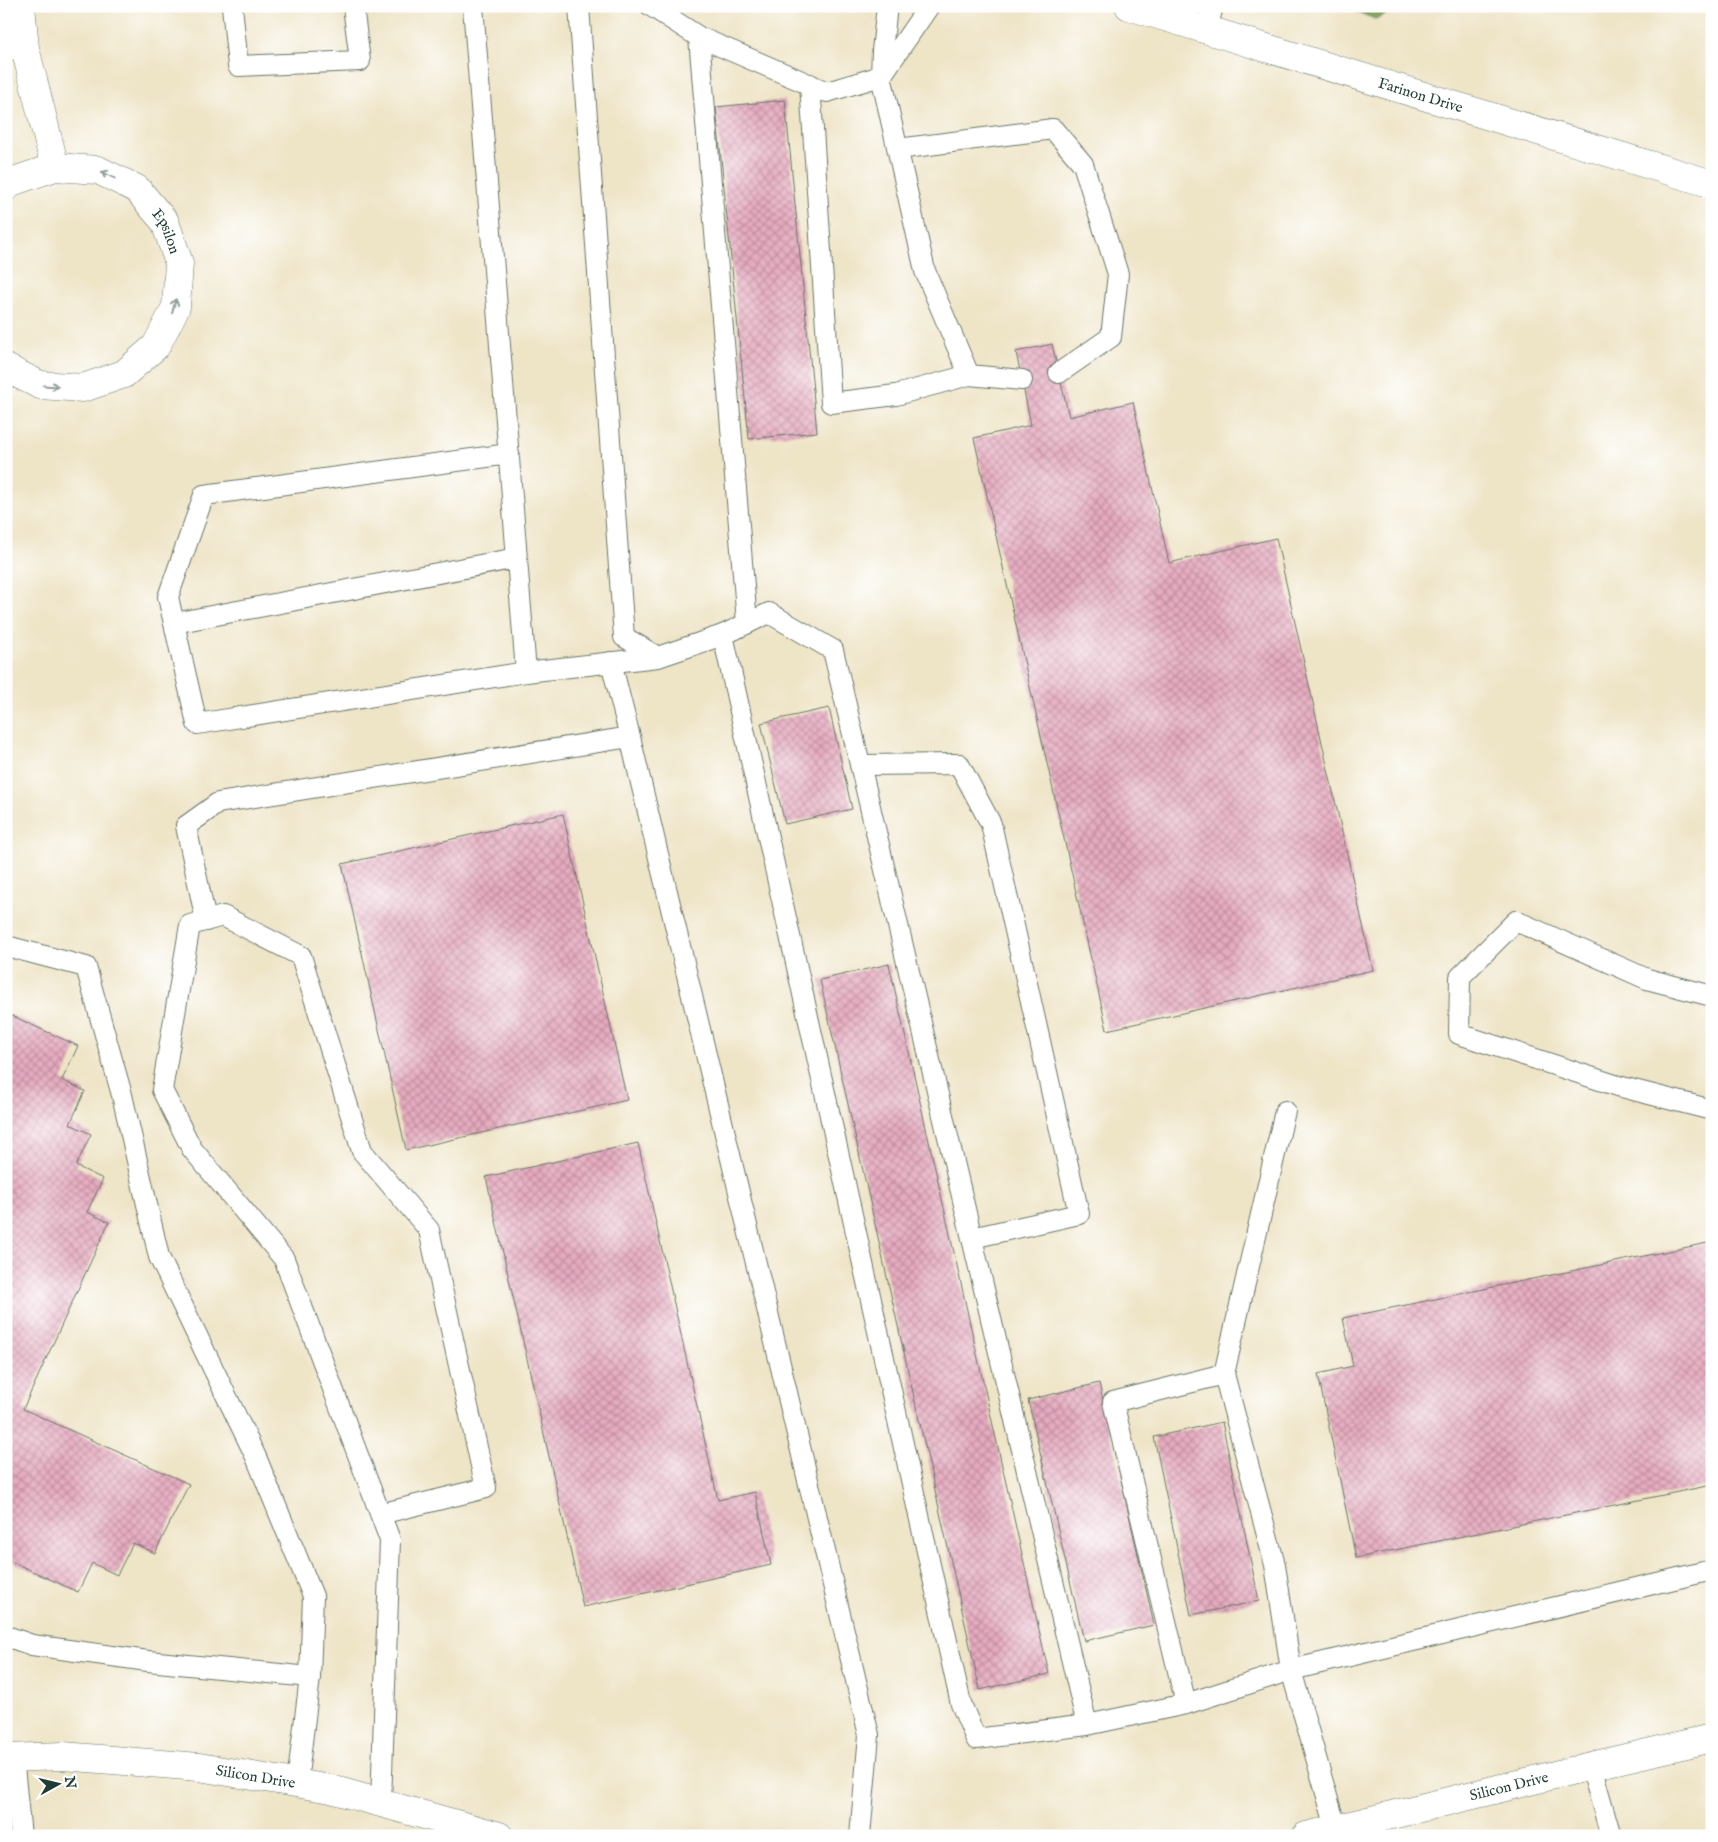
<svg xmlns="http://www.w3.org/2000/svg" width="1718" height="1842" font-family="'IM FELL English',serif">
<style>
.forest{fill:url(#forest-firs);stroke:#537449}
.building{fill:url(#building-cross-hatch)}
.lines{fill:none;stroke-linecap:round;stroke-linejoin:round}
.service-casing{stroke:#677767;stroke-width:22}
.minor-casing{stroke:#677767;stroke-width:29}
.service{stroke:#fff;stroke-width:20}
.minor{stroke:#fff;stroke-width:28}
.oneway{stroke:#8f9e9a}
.labels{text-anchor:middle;stroke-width:5;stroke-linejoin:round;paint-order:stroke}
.street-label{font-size:15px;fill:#1f3d34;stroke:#fff}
</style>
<defs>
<pattern id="forest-firs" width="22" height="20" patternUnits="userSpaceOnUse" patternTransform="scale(1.25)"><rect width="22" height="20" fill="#87aa5e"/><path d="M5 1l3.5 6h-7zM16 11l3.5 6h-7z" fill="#6e8c4e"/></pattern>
<pattern id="building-cross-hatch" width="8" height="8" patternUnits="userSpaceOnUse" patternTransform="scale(1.25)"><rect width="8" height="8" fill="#e7abc0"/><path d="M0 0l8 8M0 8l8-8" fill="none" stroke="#bb8c9d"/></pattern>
</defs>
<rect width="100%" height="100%" fill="#fff"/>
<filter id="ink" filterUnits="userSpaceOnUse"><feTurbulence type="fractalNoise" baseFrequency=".02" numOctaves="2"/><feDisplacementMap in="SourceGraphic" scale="10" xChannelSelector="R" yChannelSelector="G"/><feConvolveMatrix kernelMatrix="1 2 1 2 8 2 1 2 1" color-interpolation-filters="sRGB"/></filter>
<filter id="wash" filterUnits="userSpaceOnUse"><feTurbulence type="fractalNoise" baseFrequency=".0096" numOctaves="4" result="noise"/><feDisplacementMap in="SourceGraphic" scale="20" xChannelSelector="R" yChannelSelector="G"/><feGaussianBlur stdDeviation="1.12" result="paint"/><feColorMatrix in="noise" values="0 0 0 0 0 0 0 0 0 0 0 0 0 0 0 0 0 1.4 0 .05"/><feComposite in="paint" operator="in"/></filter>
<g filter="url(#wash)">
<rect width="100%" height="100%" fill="#eee4c6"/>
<!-- forest -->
<path class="forest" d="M1342,6H1404L1375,19Z"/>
<g id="blocks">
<!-- building -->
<g class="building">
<path d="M785,100L817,432L749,439L716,107Z"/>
<path d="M1052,344L1069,417L1133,402L1169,563L1276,538L1373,970L1107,1030L974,438L1031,425L1016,352Z"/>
<path d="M829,708L852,809L785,824L761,723Z"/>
<path d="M563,814L627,1100L406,1150L342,864Z"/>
<path d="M889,964L1049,1674L980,1690L820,980Z"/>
<path d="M6,1013L78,1046L62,1080L85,1091L70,1124L91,1134L76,1166L103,1179L87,1212L109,1222L23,1409L189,1484L155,1553L133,1543L117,1575L92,1563L78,1592L6,1559Z"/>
<path d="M638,1143L718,1500L755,1492L771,1565L583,1607L486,1177Z"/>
<path d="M1712,1242V1485L1356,1558L1318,1374L1353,1366L1343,1318Z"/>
<path d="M1099,1383L1154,1625L1084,1641L1028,1400Z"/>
<path d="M1222,1422L1259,1601L1191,1615L1154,1437Z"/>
</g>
</g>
</g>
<g filter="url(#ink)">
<use href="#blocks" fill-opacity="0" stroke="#677767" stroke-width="1"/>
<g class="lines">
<!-- service casing -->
<g class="service-casing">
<g id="service">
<path d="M232,6L238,66L360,61L353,6"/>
<path d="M473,6L526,672L197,724L168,597L204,495L509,454"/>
<path d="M579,6L624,637L658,657L723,635"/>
<path d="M651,6L699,37L827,92L881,76L929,6"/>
<path d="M887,6L882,51L881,76L925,271L969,375L1022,380"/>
<path d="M1207,30L1213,6"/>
<path d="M699,37L747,623"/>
<path d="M6,50L25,48"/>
<path d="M810,84L831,403L896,395L969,375"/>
<path d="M898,149L1053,129L1083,164L1118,274L1111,337L1059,373"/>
<path d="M174,623L517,558"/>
<path d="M611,662L630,737"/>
<path d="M526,672L658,657"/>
<path d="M860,765L959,764L991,824L1079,1214L972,1238"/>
<path d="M206,921L186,826L218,803L630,737L869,1735L860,1836"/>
<path d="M6,946L86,967L122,1095L159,1257L256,1457L313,1596L310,1677L297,1783"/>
<path d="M1712,996L1647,979L1516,921L1460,977L1459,1034L1618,1086L1712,1110"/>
<path d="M1224,1374L1285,1111"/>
<path d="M380,1514L486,1488L429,1230L362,1151L301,956L223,916L190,925L162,1090L192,1149L284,1259L390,1540L381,1803"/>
<path d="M6,1636L32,1645L148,1661L310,1677"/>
<path d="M1087,1725L976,1739L961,1704L723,635L769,613L833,650L1087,1725L1186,1704L1113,1402L1224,1374L1275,1565L1291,1670L1186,1704"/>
<path d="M13,1757L21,1836"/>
<path d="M1591,1766L1611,1836"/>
<path d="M1336,1828L1291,1670L1712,1570"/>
</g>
</g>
<!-- minor casing -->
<g class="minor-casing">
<g id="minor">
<path d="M21,6L25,48L55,167"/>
<path id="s1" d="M1129,6L1712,184"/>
<path id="s2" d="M6,187L14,181L55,167L98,170L137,189L165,222L179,263L176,307L156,346L124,374L83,388L40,385L6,368"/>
<path id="s3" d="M6,1758L63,1756L199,1767L331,1789L499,1836"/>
<path id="s4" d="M1306,1836L1591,1766L1712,1738"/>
</g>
</g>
<!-- service -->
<use href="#service" class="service"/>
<!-- minor -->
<use href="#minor" class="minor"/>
</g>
<!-- one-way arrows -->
<defs><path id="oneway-shaft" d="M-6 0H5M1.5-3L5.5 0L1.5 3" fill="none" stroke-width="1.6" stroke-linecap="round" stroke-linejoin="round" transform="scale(1.25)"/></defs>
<g class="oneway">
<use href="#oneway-shaft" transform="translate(108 175) rotate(-154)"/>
<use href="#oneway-shaft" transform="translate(174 306) rotate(-75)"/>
<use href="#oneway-shaft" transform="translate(51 386) rotate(4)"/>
</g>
</g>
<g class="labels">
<!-- street labels -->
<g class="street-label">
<text dy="5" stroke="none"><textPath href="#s1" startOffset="305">Farinon Drive</textPath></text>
<text dy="5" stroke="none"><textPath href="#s2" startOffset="192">Epsilon</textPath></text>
<text dy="5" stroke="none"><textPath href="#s3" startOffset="251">Silicon Drive</textPath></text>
<text dy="5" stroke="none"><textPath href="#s4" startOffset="209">Silicon Drive</textPath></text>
</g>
</g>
<!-- margin -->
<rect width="1718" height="1842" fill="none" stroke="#fff" stroke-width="25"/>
<!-- north arrow -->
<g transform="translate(58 1784) rotate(82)" stroke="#ffffff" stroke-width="4" paint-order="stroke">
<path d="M0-4L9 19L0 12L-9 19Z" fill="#1f3d34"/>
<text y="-8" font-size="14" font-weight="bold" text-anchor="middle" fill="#1f3d34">N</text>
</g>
</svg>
